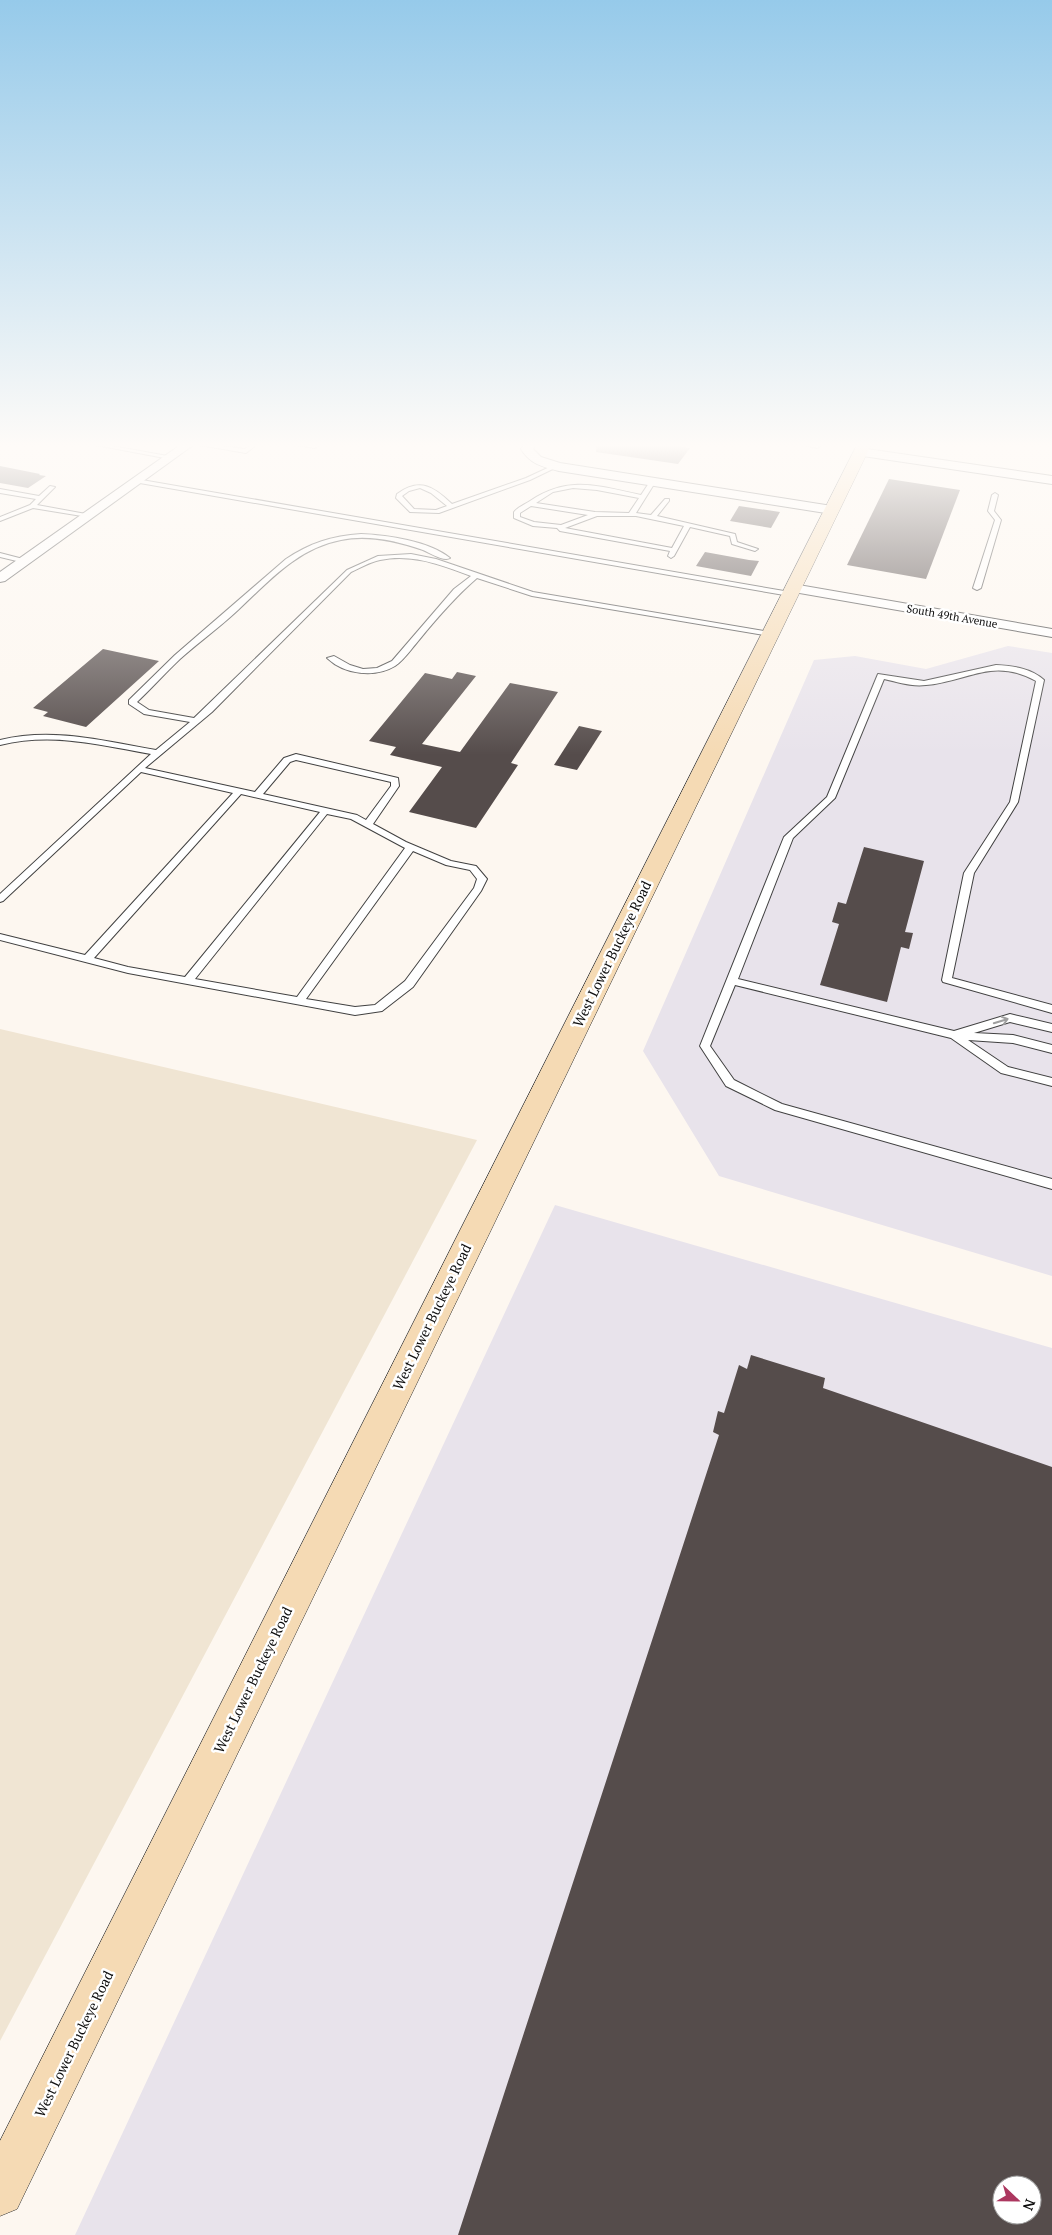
<svg xmlns="http://www.w3.org/2000/svg" width="1052" height="2235" font-family="'PT Serif',serif">
<style>
.industrial{fill:#e8e3eb;fill-rule:evenodd}
.farmland{fill:#f0e5d3}
.building{fill:#554c4b;fill-rule:evenodd}
.lines{fill:none;stroke-linecap:round;stroke-linejoin:round}
.service-casing{stroke:#414141;stroke-width:2}
.minor-casing{stroke:#414141;stroke-width:2}
.secondary-casing{stroke:#303030;stroke-width:1}
.service{fill:#fff;fill-rule:evenodd}
.minor{fill:#fff;fill-rule:evenodd}
.secondary{fill:#f5dab4;fill-rule:evenodd}
.oneway{stroke:#9f9f9f}
.labels{text-anchor:middle;stroke-width:5;stroke-linejoin:round;paint-order:stroke}
.far-street-label{font-size:11px;fill:#0e0e0e;stroke:#fff}
.street-label{font-size:14px;fill:#0e0e0e;stroke:#fff}
</style>
<rect width="100%" height="100%" fill="#fdf7f0"/>
<!-- industrial -->
<g class="industrial">
<path d="M1008,646L1052,653V1276L719,1176L643,1051L814,660L855,656L926,669Z"/>
<path d="M555,1205L1052,1348V2235H75ZM1002,2185H1032V2215H1002Z"/>
</g>
<!-- farmland -->
<path class="farmland" d="M0,1029L477,1140L0,2041Z"/>
<!-- building -->
<g class="building">
<path d="M597,443H653L690,448L678,464L596,452Z"/>
<path d="M0,466L40,474L39,475L46,476L28,488L0,483Z"/>
<path d="M889,479L960,490L926,579L847,565Z"/>
<path d="M739,506L780,512L771,528L730,521Z"/>
<path d="M705,552L749,560L759,561L751,576L696,566Z"/>
<path d="M103,649L159,661L86,727L43,716L48,712L33,708Z"/>
<path d="M457,672L476,676L422,744L460,752L510,683L558,692L511,763L518,765L476,828L409,812L442,767L390,755L396,747L369,741L425,673L452,679Z"/>
<path d="M579,726L602,731L577,770L554,765Z"/>
<path d="M864,847L924,861L905,932L913,933L909,949L901,947L887,1002L820,985L839,924L832,922L838,902L846,904Z"/>
<path d="M751,1355L825,1378L823,1388L1052,1467V2235H458L719,1435L713,1432L718,1411L724,1413L739,1365L747,1369ZM1002,2185H1032V2215H1002Z"/>
</g>
<g class="lines">
<!-- service casing -->
<g class="service-casing">
<g id="service">
<path d="M85,443H96L173,457L170,459Z"/>
<path d="M188,443H200L245,449L253,443H259L246,453Z"/>
<path d="M286,443H322L315,448Z"/>
<path d="M795,443H806L820,446L817,448Z"/>
<path d="M554,465L559,466L530,480L439,513L410,512L396,498L397,494C420,477 434,487 452,504L526,478ZM420,488L431,493L447,506L436,510L414,509L402,496L409,491Z"/>
<path d="M136,479L790,592L794,594L790,596L134,482L133,481Z"/>
<path d="M653,479L656,481L636,513L651,515L665,499H669V501L657,516L735,534L737,542L758,549L755,551L732,544L730,536L690,527L674,556L671,558L668,556L670,551L560,531L557,528L533,526L514,518V512C518,507 524,505 530,501C569,475 598,486 641,495L651,480ZM573,488L597,490L639,498L629,513L595,512L536,503L553,492ZM531,506L588,515L561,525L534,522L520,517V513ZM597,516H636L684,526L672,548L565,528Z"/>
<path d="M50,486L55,487L37,505L86,514L89,516L88,517L33,508L0,521V517L30,505L36,499L0,493V489L39,496Z"/>
<path d="M995,493L998,495L994,511L1001,520L981,588L977,590L973,588L995,520L988,511L992,495Z"/>
<path d="M361,534C387,535 429,541 450,558C444,562 430,553 423,550C397,541 368,534 341,540C298,548 269,581 238,610C220,627 199,642 180,659C165,673 152,688 137,702L149,710L194,718L347,570L378,556L411,554L436,559L533,592L770,632L774,634L770,636L532,596L477,578C455,597 437,618 419,640C412,648 404,660 395,666C375,678 345,675 327,658L334,656L350,665L363,669L377,668L392,661L454,589L471,576C441,565 412,553 380,560C370,562 360,568 351,572L212,712L145,768L255,792L284,758L296,754L398,778L399,786L373,824L406,842L451,861L476,866L487,879L481,891L413,987L382,1011L355,1015L128,973L0,940V934L85,955L233,793L141,772L3,901L0,902V894L151,754C99,745 53,732 0,745V740C53,727 104,741 156,750L190,722L144,714L129,704V700L175,655L286,559C310,543 332,536 361,534ZM296,760L391,782V786L366,820L357,815L263,794L290,762ZM241,794L320,812L185,977L128,967L94,958ZM327,814L351,819L405,848L297,997L195,979ZM413,851L446,865L470,870L477,879L474,888L405,981L375,1005L355,1007L306,999Z"/>
<path d="M0,553L27,560L28,561L25,563L0,557Z"/>
<path d="M996,665C1013,666 1031,668 1044,680L1018,802L974,873L952,978L1052,1005V1013L943,982L942,980L964,873L1010,802L1036,681C993,657 969,681 926,685C912,687 898,682 884,679L835,798L793,838L738,979L954,1031L1010,1014L1052,1024V1032L1010,1022L974,1033L1013,1035L1052,1045V1053L1013,1043L968,1040L1008,1067L1052,1078V1086L1001,1073L951,1038L735,985L710,1046L734,1080L782,1104L1052,1179V1189L775,1110L726,1086L700,1046L784,837L827,797L878,674L924,681Z"/>
</g>
</g>
<!-- minor casing -->
<g class="minor-casing">
<g id="minor">
<path d="M183,443H196L5,581L0,582V572Z"/>
<path d="M525,443H537L533,449L541,457L560,463L832,506L838,510L832,514L559,471C543,467 530,464 521,449Z"/>
<path d="M860,448L1052,476V484L856,455L854,452L856,449Z"/>
<path d="M793,584L1052,629V637L788,591L786,588Z"/>
</g>
</g>
<!-- secondary casing -->
<g class="secondary-casing">
<path id="secondary" d="M858,443H872L17,2209L0,2216V2141Z"/>
</g>
<!-- service -->
<use href="#service" class="service"/>
<!-- minor -->
<use href="#minor" class="minor"/>
<!-- secondary -->
<use href="#secondary" class="secondary"/>
</g>
<!-- one-way arrows -->
<defs><path id="oneway-shaft" d="M-6 0H5M1.5-3L5.5 0L1.5 3" fill="none" stroke-width="1.6" stroke-linecap="round" stroke-linejoin="round" transform="scale(1.25)"/></defs>
<use class="oneway" href="#oneway-shaft" transform="translate(1001 1021) rotate(-17)"/>
<!-- sky -->
<linearGradient id="sky" x2="0" y2="1"><stop stop-color="#96caea"/><stop offset="0.59" stop-color="#fefbf8"/><stop offset="1" stop-color="#fefbf8" stop-opacity="0"/></linearGradient>
<rect width="1052" height="755" fill="url(#sky)"/>
<g class="labels">
<!-- far-street labels -->
<g class="far-street-label">
<text transform="translate(952 616) rotate(10)" y="4">South 49th Avenue</text>
</g>
<!-- street labels -->
<g class="street-label">
<text transform="translate(612 954) rotate(-64)" y="5">West Lower Buckeye Road</text>
<text transform="translate(432 1317) rotate(-64)" y="5">West Lower Buckeye Road</text>
<text transform="translate(253 1680) rotate(-64)" y="5">West Lower Buckeye Road</text>
<text transform="translate(74 2044) rotate(-64)" y="5">West Lower Buckeye Road</text>
</g>
</g>
<!-- north arrow -->
<g transform="translate(1017 2200) rotate(112)"><circle r="24" fill="#ffffff" stroke="#9f9f9f"/>
<path d="M0-4L9 19L0 12L-9 19Z" fill="#ac375f"/>
<text y="-8" font-size="14" font-weight="bold" text-anchor="middle" fill="#0e0e0e">N</text>
</g>
</svg>
